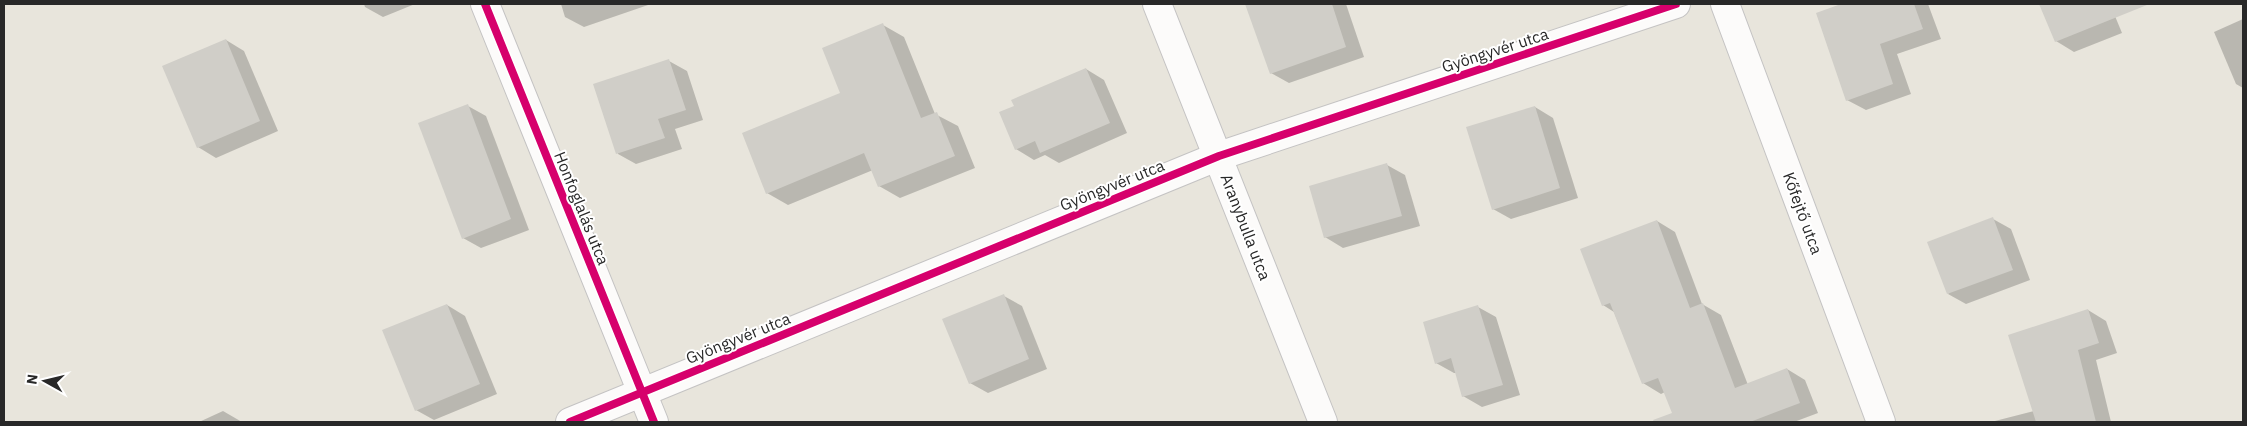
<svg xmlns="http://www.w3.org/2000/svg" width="2247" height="426" font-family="'IBM Plex Sans',sans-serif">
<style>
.shadow{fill:#0003}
.building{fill:#d0cec8}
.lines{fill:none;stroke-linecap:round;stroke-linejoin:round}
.minor-casing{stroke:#c4c3c3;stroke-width:30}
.minor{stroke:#fcfbfa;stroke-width:28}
.cycleway-casing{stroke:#fff;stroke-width:11}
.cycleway{stroke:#d6006c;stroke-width:8}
.labels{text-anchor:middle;stroke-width:4;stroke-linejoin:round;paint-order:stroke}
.street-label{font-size:16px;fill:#282828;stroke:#fff}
</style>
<rect width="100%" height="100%" fill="#e8e5dc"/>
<!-- shadow -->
<g class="shadow">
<path d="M364,4H415L383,17L365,7Z"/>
<path d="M561,4H651L584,27L565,17Z"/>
<path d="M1254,4H1346L1364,57L1289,83L1271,73L1247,6Z"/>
<path d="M1845,4H1928L1941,39L1897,54L1911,94L1866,110L1847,100L1817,14Z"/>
<path d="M2040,4H2110L2122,33L2074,52L2056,41Z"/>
<path d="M2243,19V88L2236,84L2214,32Z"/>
<path d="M883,25L904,37L935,114L958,126L975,168L900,198L879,186L873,170L788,205L767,193L842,94Z"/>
<path d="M226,40L244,51L278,131L216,158L198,147Z"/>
<path d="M669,61L687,71L703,120L675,129L682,149L636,164L618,154L595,85Z"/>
<path d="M1086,69L1104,80L1127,133L1059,163L1045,155L1034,160L1016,149Z"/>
<path d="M468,106L486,116L529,230L481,248L463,238Z"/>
<path d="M1535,107L1553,118L1578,198L1511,219L1493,209Z"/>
<path d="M1387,165L1405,175L1420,226L1343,248L1325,237Z"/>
<path d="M1993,219L2011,229L2030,280L1966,304L1948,294Z"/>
<path d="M1657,221L1675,232L1702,304L1721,315L1748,385L1787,369L1805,380L1818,413L1794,422H1677L1665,392L1661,394L1643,383L1614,312L1603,305Z"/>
<path d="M1004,296L1022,306L1047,369L988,393L970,383Z"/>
<path d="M447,305L465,316L497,394L434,420L416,410Z"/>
<path d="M1478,307L1496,317L1520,395L1482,407L1463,396L1456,373H1454L1436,363Z"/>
<path d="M2088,310L2106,321L2117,353L2096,360L2111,422H1991L2034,411Z"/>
<path d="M223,411L242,422H199Z"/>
</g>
<!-- building -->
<g class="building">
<path d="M1245,4H1332L1346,47L1270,74Z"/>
<path d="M1841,4H1914L1923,29L1880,44L1893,84L1846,101L1816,13Z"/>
<path d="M2039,4H2146L2147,5L2055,42Z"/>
<path d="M883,23L921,118L937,112L955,156L878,187L864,153L766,194L742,133L840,93L822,48Z"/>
<path d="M226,39L260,121L197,148L162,66Z"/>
<path d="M669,59L686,110L658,119L665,138L616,154L593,84Z"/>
<path d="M1086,68L1110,123L1040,153L1035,141L1015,150L999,112L1014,106L1011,100Z"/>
<path d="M468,104L511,219L462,239L418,123Z"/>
<path d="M1535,106L1560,188L1492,210L1466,127Z"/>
<path d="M1387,163L1402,216L1324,238L1309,186Z"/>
<path d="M1993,217L2013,270L1947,294L1927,242Z"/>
<path d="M1657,220L1690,308L1703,303L1735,388L1787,368L1800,403L1750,422H1654L1653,420L1672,413L1658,378L1642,384L1610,303L1602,306L1580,249Z"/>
<path d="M1004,294L1029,359L969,384L942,319Z"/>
<path d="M447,304L480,384L415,411L382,330Z"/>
<path d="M1478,305L1503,385L1462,397L1451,358L1435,364L1423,322Z"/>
<path d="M2088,309L2099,343L2078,350L2096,422H2036L2008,335Z"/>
</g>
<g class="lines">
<!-- minor casing -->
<g class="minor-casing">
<g id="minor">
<path d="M485,4L654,422"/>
<path d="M1157,4L1323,422"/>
<path d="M1725,4L1881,422"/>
<path d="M570,422L1219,156L1676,4"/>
</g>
</g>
<!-- minor -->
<use href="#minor" class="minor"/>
<!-- cycleway casing -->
<g class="cycleway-casing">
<g id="cycleway">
<path d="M485,4L654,422"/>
<path d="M570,422L1219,156L1676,4"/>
</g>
</g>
<!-- cycleway -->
<use href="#cycleway" class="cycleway"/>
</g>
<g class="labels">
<!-- street labels -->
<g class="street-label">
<text transform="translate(1495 50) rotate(-18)" y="6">Gyöngyvér utca</text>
<text transform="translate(1112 185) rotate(-22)" y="6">Gyöngyvér utca</text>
<text transform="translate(582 208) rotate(68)" y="6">Honfoglalás utca</text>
<text transform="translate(1803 213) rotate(70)" y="6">Kőfejtő utca</text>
<text transform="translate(1246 227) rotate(69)" y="6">Aranybulla utca</text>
<text transform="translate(738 338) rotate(-22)" y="6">Gyöngyvér utca</text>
</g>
</g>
<!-- border -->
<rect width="2247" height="426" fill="none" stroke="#282828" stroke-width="10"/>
<!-- north arrow -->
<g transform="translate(45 381) rotate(278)" stroke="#ffffff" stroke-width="4" paint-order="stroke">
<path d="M0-4L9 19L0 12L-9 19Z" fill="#282828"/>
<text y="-8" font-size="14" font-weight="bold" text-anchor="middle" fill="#282828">N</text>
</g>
</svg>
